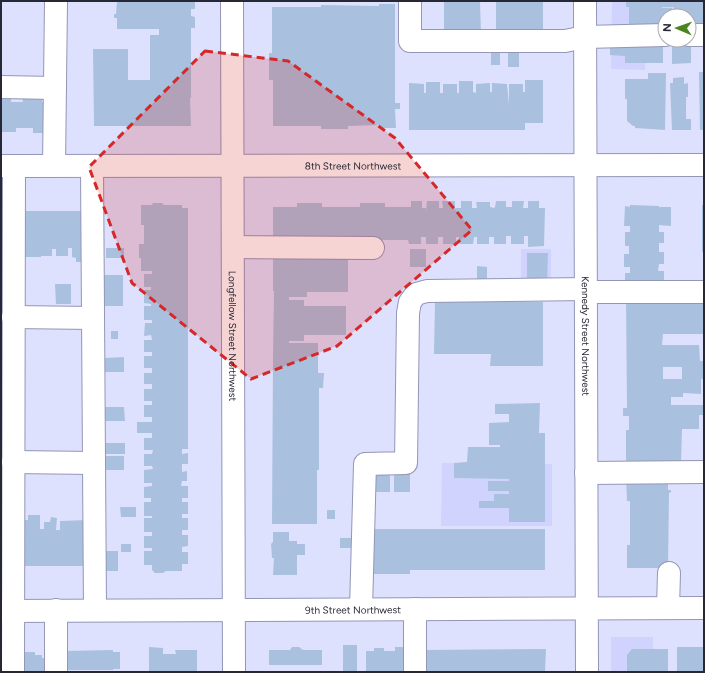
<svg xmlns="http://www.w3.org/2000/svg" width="705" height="673" font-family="Figtree,sans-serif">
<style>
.built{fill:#cfd3fe}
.building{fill:#a9c1de;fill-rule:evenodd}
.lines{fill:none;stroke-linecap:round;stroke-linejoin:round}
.minor-casing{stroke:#9396b7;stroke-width:24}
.minor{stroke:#fff;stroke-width:22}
.marked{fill:#d62828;fill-opacity:0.2;stroke:#d62828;stroke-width:3;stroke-dasharray:8 5;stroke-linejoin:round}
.labels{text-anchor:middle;stroke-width:3;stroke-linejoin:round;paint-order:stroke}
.street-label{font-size:10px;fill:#272835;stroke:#fff}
</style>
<rect width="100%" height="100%" fill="#dee1fd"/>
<!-- built -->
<g class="built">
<path d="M612,1H704L689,16H665L646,39L645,70L611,69Z"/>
<path d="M521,249H551V286L521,285Z"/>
<path d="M442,463L552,464V526H441Z"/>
<rect x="611" y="637" width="42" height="35"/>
</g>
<!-- building -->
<g class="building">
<path d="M117,1H195V9H191V16L195,17V28H191V98H190L191,126H94L93,49H128V80H150V35H159V29H117V18H114V14H116Z"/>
<path d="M444,1H480L481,34H444Z"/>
<rect x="496" y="1" width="47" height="33"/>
<path d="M626,1H704V27H689V16H674V7H662V8H672V16H665V27H629V7H626Z"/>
<path d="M379,4H395V103H400V109H395L396,128H379V125L348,126V129H321V126H273V80H269V53H272V7H321V5L379,6Z"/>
<path d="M626,42H663V63H625V56L610,55V47H625Z"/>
<path d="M672,44H691V63L672,64Z"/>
<rect x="491" y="50" width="9" height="15"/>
<rect x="508" y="50" width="11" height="17"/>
<path d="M699,72H704V130H700Z"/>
<path d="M648,73H666L665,130L635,128V126H633L627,121V99H625V79H648Z"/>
<path d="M684,77V84L688,83V97H686V119H691V130H672L670,83H673V78Z"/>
<path d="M525,80H543V123H525V130H409V83L424,84V93H426V82H440V93H443V84H457V93H459V81H473V92L476,93V84L490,83V92H492V83L507,84L509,105V84H523V92H525Z"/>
<path d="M1,96H11V102H23L22,97L42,96V102H49L48,133H33V128H16V132H1Z"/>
<path d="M411,201H422V208H426V212L427,201H439V208H443L442,201H455V208H461V201H472V208H477L476,202H490V207L494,208L495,207L496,201H506V207H512V201H524L523,208H528V201H539V208H545L544,246L528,247V236H524V244H511V236H506V244H494V237H489V244H477V237H474L473,244H459V237H456V244H443V237H438V244H426V237H421V244H409L408,240H273V207H297V203H322V207H360V203H385V207H411Z"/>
<path d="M153,203H162L164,205H182V208H188V449H182V454L188,453V464H182V472L187,471V481H182L181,486H188V498H182V502H188V514H182V518H188V530H182V535H188V546L182,547V552H188V564H182V571H166L163,573H155L152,570V565H144V551H152V548H144V536H152V532H144V518H152V516H144V502H151V498H144V487L152,486V483H144V470L153,469L152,466H144V454H152L153,450H144V438H152V433H137V422H152V417H144V405H152V401H144V389H152V384H144V373H152V368H144V356H152V352H144V340H152L151,335L144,336L145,323H152V320H144V306H151V304L144,303V290H151V287H144V274H152V271H141V258H139V244H144V225H141V205H152Z"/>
<path d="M630,205L659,206V207H671V226L659,225V232H664V243H659V252H664V264H659L658,271H664V283L625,286V273H630V267H624V254H629V246H625V232H630V226H624L625,206L630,207Z"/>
<rect x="702" y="205" width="2" height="47"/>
<path d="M23,211H87V262H76V258L72,257V248H68V256H56V249H52V256H41V257H23Z"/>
<path d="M1,242H8V257L1,256Z"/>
<rect x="106" y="248" width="18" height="10"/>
<rect x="410" y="249" width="16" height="18"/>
<path d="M273,252H306V259H348V292H307V297H289V300H304V306H346V335H304V341H289V343H318V373H324L323,388H319V470H317V524H272L273,358L274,291H273Z"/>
<path d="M527,253H548L547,284H527Z"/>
<rect x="1" y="260" width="7" height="28"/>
<path d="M477,266L487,267V282H477Z"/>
<rect x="104" y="275" width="19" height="31"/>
<path d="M55,284H71V304H56Z"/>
<rect x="1" y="292" width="7" height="10"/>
<path d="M626,296L704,300V334H663L662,345H699L700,361H704V379H701V394L683,393V397H671V405H704V415H699V429H682L681,465H626V430H629V416H623V408H627ZM663,367H682V379H663Z"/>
<path d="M435,302H543V366H490L491,354H434Z"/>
<rect x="111" y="331" width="7" height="8"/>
<path d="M124,357V372H104V358Z"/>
<path d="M1,390H8L9,419L1,420Z"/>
<path d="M540,403L539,433H545V522H509V508H479V501H494V494H509V491H488V481H509V479L454,478V463L467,462L468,447H500V445H489V423L509,422V414H495V404Z"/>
<path d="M105,407H124L125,421H105Z"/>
<rect x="1" y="424" width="7" height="14"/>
<rect x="1" y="439" width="6" height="16"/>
<rect x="105" y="443" width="20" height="11"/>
<rect x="1" y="456" width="7" height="29"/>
<rect x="105" y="456" width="19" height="14"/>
<rect x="394" y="471" width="16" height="21"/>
<rect x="375" y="472" width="15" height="20"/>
<path d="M626,478H668V490H671V492L669,493L668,568H627V545H630V501H627Z"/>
<path d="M1,505H8L9,534H1Z"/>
<path d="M120,507H136V517H121Z"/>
<rect x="327" y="510" width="8" height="9"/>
<path d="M28,515H40V529H44V522H50L51,517L57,518L56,530H60V521L89,520V566H23V520H28Z"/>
<path d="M373,529H545V570H410V574H373Z"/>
<path d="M273,532H289V541H297V544H305V555H297V575H273L274,558H272L271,544L273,542Z"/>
<rect x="340" y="538" width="17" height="10"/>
<rect x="121" y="544" width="10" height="8"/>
<path d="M102,551H118V571H103Z"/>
<rect x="343" y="645" width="14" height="27"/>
<path d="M149,647L163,648V654H176L175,650H197V672H149Z"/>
<path d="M292,647H299L303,650H322V665H269V650H290Z"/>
<path d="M395,647H404V651H409V672H366V651H374V648H384V651H395Z"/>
<rect x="677" y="647" width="26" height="25"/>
<path d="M546,649L545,672H424V650Z"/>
<path d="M632,649H668V672H627V655Z"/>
<path d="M113,650V652H120V669H113V670H67L66,651Z"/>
<path d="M19,652H35V655H42V658H51V672H19Z"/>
</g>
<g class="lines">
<!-- minor casing -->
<g class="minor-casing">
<g id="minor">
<path id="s1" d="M232,1L234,672"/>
<path d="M410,1V41H565L585,37L665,35"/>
<path id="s2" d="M585,1L587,672"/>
<path d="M689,35H704"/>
<path d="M1,87L55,88"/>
<path id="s3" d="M1,166L704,165"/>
<path d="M54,166L56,1"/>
<path d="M92,166L95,610"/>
<path d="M233,247L373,248"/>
<path d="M586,292H704"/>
<path d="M13,317L93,318"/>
<path d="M13,462L94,463"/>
<path d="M586,473L704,472"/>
<path d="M668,608L669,573"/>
<path d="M361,609L365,464L406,463L408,313L410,302L416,294L427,291L586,289"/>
<path d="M415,609V672"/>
<path d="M56,610V672"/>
<path id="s4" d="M1,611L704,608"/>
<path d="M13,672L14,166"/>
</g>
</g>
<!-- minor -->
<use href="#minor" class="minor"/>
</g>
<!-- marked area -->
<path class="marked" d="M205,51L288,61L395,138L472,230L337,346L251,379L132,283L89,167Z"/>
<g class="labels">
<!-- street labels -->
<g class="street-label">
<text dy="4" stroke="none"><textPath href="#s3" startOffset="352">8th Street Northwest</textPath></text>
<text dy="4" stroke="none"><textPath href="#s1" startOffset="335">Longfellow Street Northwest</textPath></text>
<text dy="4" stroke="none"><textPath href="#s2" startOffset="335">Kennedy Street Northwest</textPath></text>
<text dy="4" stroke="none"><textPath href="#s4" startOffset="352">9th Street Northwest</textPath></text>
</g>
</g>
<!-- border -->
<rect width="705" height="673" fill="none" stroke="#272835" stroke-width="4"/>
<!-- north arrow -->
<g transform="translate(677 28) rotate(272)"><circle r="19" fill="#ffffff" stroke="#a9a9ae"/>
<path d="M0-3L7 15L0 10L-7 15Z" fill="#4a8522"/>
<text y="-6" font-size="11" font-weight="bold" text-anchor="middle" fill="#272835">N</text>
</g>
</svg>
